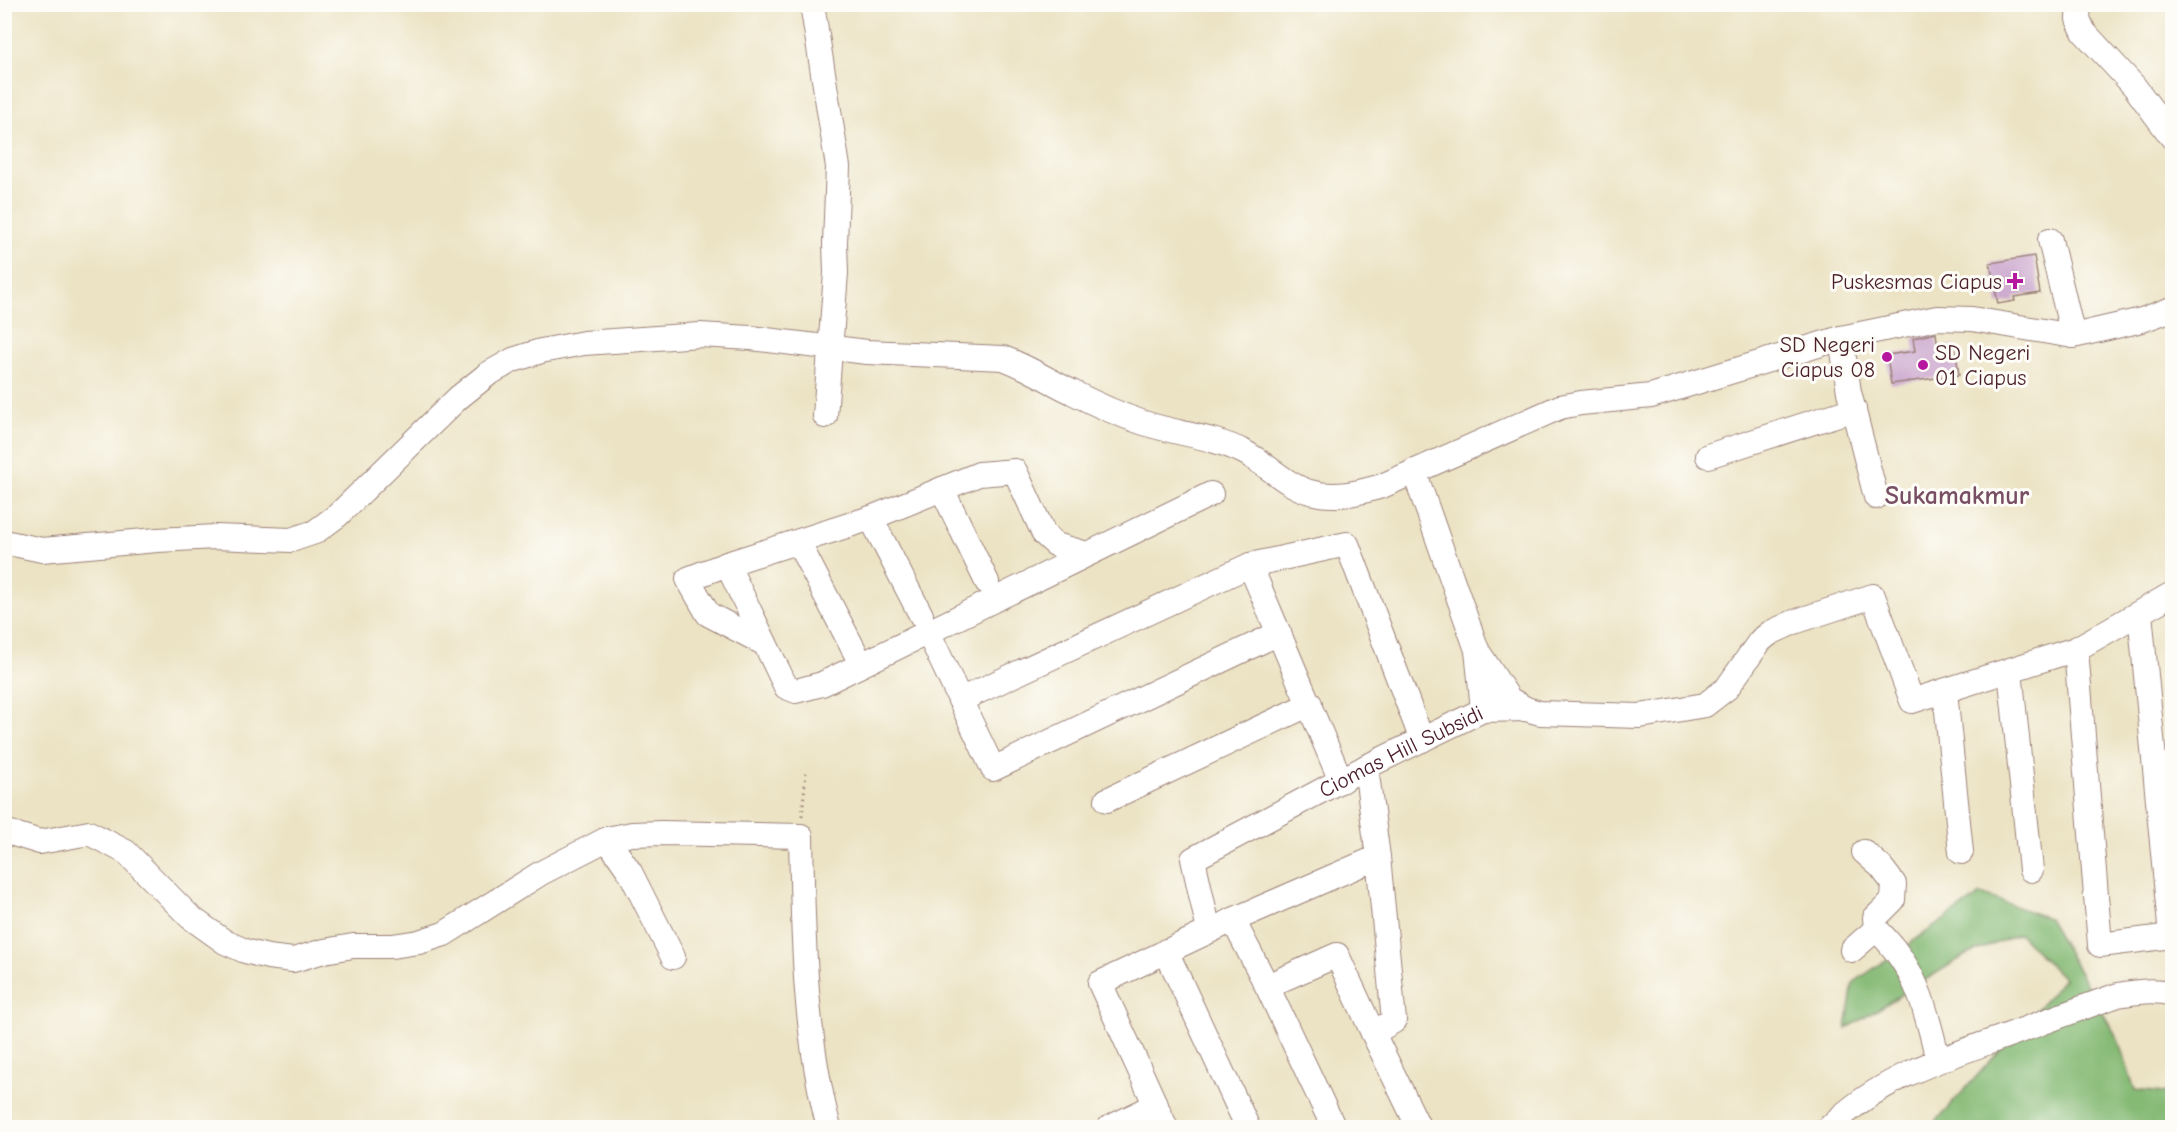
<svg xmlns="http://www.w3.org/2000/svg" width="2177" height="1132" font-family="'Comic Neue',sans-serif">
<style>
.forest{fill:#85ba75;stroke:#686c50;stroke-width:1.5}
.building{fill:#caa5cd}
.lines{fill:none;stroke-linecap:round;stroke-linejoin:round}
.minor-casing{stroke:#9b8178;stroke-width:26}
.path{stroke:#9b8178;stroke-width:3;stroke-dasharray:1.5 4.5;stroke-linecap:butt}
.minor{stroke:#fff;stroke-width:24}
.poi-dot{fill:#b5179e;stroke:#fdfcf7;stroke-width:2}
.labels{text-anchor:middle;stroke-width:6;stroke-linejoin:round;paint-order:stroke}
.poi-label{font-size:22px;fill:#4a1f2b;stroke:#fdfcf7;text-anchor:end}
.street-label{font-size:22px;fill:#4a1f2b;stroke:#fdfcf7}
.quarter-label{font-size:26px;font-weight:bold;fill:#774e64;stroke:#fdfcf7}
</style>
<rect width="100%" height="100%" fill="#fdfcf7"/>
<filter id="ink" filterUnits="userSpaceOnUse"><feTurbulence type="fractalNoise" baseFrequency=".0167" numOctaves="2"/><feDisplacementMap in="SourceGraphic" scale="12" xChannelSelector="R" yChannelSelector="G"/><feConvolveMatrix kernelMatrix="1 2 1 2 8 2 1 2 1" color-interpolation-filters="sRGB"/></filter>
<filter id="wash" filterUnits="userSpaceOnUse"><feTurbulence type="fractalNoise" baseFrequency=".008" numOctaves="4" result="noise"/><feDisplacementMap in="SourceGraphic" scale="24" xChannelSelector="R" yChannelSelector="G"/><feGaussianBlur stdDeviation="1.35" result="paint"/><feColorMatrix in="noise" values="0 0 0 0 0 0 0 0 0 0 0 0 0 0 0 0 0 1.4 0 .05"/><feComposite in="paint" operator="in"/></filter>
<g filter="url(#wash)">
<rect width="100%" height="100%" fill="#ece3c4"/>
<!-- forest -->
<path class="forest" d="M1981,894L2048,918L2117,1037L2135,1090L2172,1094V1127H1931L2064,979L2019,934L1964,956L1846,1029L1853,983Z"/>
<g id="blocks">
<!-- building -->
<g class="building">
<path d="M2034,256L2040,293L2014,297L2015,301L1998,304L1990,263Z"/>
<path d="M1936,333L1938,348L1955,346L1959,375L1891,384L1887,355L1915,351L1913,338Z"/>
</g>
</g>
</g>
<g filter="url(#ink)">
<use href="#blocks" fill-opacity="0" stroke="#9b8178" stroke-width="1.5"/>
<g class="lines">
<!-- minor casing -->
<g class="minor-casing">
<g id="minor">
<path d="M812,4L838,167L835,243L836,273L825,416"/>
<path d="M2079,4L2078,19L2084,32L2134,86L2172,137"/>
<path d="M2050,240L2073,336"/>
<path d="M1841,338L1849,392L1876,497"/>
<path d="M1708,456L1854,409"/>
<path d="M1414,471L1477,650L1483,710"/>
<path d="M942,489L987,582"/>
<path d="M871,518L921,615"/>
<path d="M4,542L42,550L157,540L216,537L291,540L315,532L338,515L458,398L488,374L513,360L541,351L584,343L700,335L751,338L867,352L1003,358C1028,367 1049,381 1072,392C1095,404 1120,415 1144,423C1177,434 1212,436 1244,452C1267,464 1285,485 1310,492C1335,499 1358,493 1382,486L1560,407L1581,403L1651,396L1841,338L1937,318L1972,319L2073,336L2142,320L2172,309"/>
<path d="M798,542L855,652"/>
<path d="M727,564L786,687L796,691L822,684L1211,494"/>
<path d="M1250,565L1341,781"/>
<path d="M2140,613L2171,936"/>
<path d="M928,632L993,769L1279,633"/>
<path d="M765,644L708,614L688,579L727,564L871,518L979,474L1015,471L1044,534L1056,545L1087,554"/>
<path d="M2076,649L2100,945L2172,936"/>
<path d="M1477,650L1509,699L1526,709L1540,713L1640,716L1705,705L1727,688L1760,641L1770,633L1794,622L1873,596L1912,701L2076,649L2172,594"/>
<path d="M2010,671L2031,870"/>
<path d="M1945,691L1961,852"/>
<path d="M960,700L1250,565L1347,544L1422,740"/>
<path d="M1107,800L1310,704"/>
<path d="M4,831L40,842L89,833L126,852L190,917L225,942L245,951L268,957L293,960L324,951L353,946H392L419,942L444,934L541,873L607,839L632,834L662,833L801,836C803,933 804,1033 829,1128"/>
<path d="M607,839L630,872L673,957"/>
<path d="M1864,852L1881,867L1894,884L1893,900L1875,918L1876,929C1916,967 1926,1008 1938,1060"/>
<path d="M1233,920L1267,986"/>
<path id="s1" d="M1209,931L1193,859L1366,767L1483,710L1526,709"/>
<path d="M1852,950L1876,929"/>
<path d="M1166,951L1248,1128"/>
<path d="M1373,1033L1419,1128"/>
<path d="M1109,1128L1156,1105"/>
<path d="M1166,1128L1100,983L1233,920L1378,857"/>
<path d="M1334,1128L1267,986L1337,955L1373,1033L1394,1021L1378,857L1366,767"/>
<path d="M1829,1128C1879,1078 1942,1059 2006,1036C2044,1022 2081,1008 2118,995C2136,992 2155,989 2172,994"/>
</g>
</g>
<!-- path -->
<path class="path" d="M802,816L806,773"/>
<!-- minor -->
<use href="#minor" class="minor"/>
</g>
</g>
<!-- markers -->
<g class="poi-dot">
<path d="M2012 272h6v6h6v6h-6v6h-6v-6h-6v-6h6z"/>
<circle cx="1887" cy="357" r="6"/>
<circle cx="1923" cy="365" r="6"/>
</g>
<g class="labels">
<!-- poi labels -->
<g class="poi-label">
<text x="2002" y="289">Puskesmas Ciapus</text>
<text x="1875" y="352">SD Negeri<tspan x="1875" dy="25">Ciapus 08</tspan></text>
<text x="1935" y="360" text-anchor="start">SD Negeri<tspan x="1935" dy="25">01 Ciapus</tspan></text>
</g>
<!-- street labels -->
<g class="street-label">
<text dy="8" stroke="none"><textPath href="#s1" startOffset="308">Ciomas Hill Subsidi</textPath></text>
</g>
<!-- quarter labels -->
<g class="quarter-label">
<text x="1957" y="504">Sukamakmur</text>
</g>
</g>
<!-- margin -->
<rect width="2177" height="1132" fill="none" stroke="#fdfcf7" stroke-width="24"/>
</svg>
